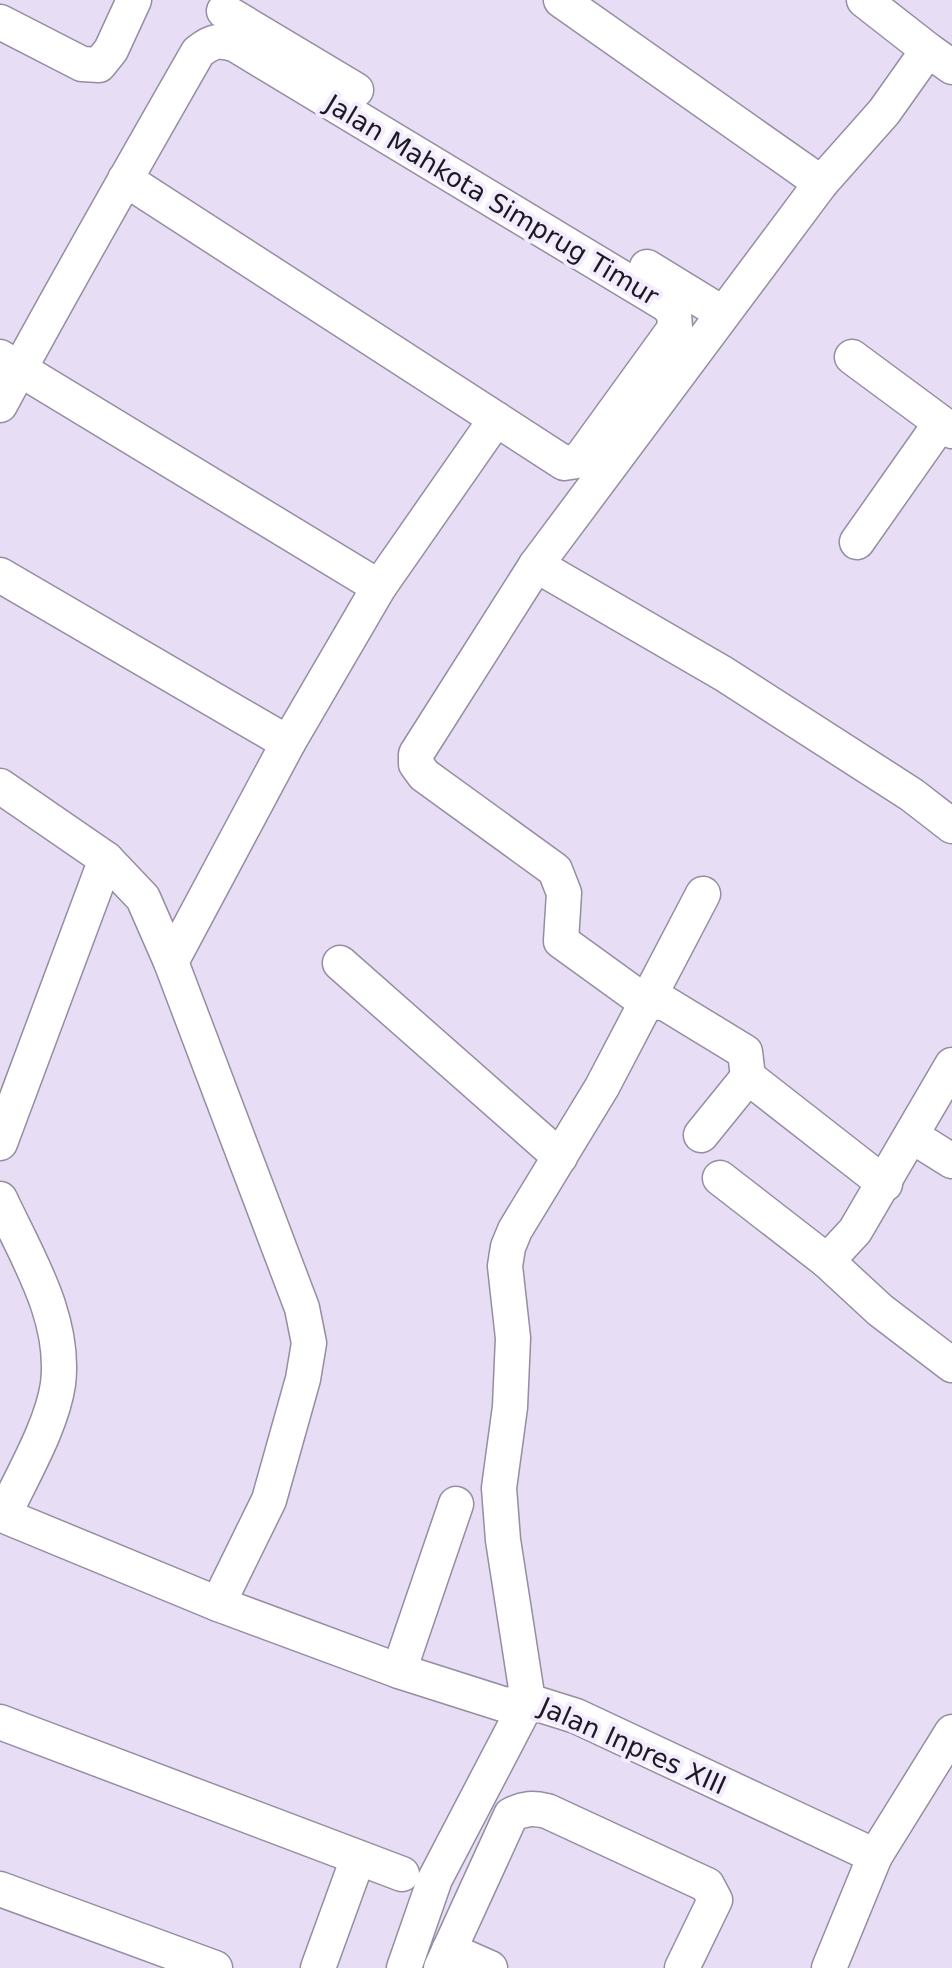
<svg xmlns="http://www.w3.org/2000/svg" width="952" height="1968" font-family="'DejaVu Sans',sans-serif">
<style>
.lines{fill:none;stroke-linecap:round;stroke-linejoin:round}
.minor-casing{stroke:#968da2;stroke-width:37}
.minor{stroke:#fff;stroke-width:34}
.labels{text-anchor:middle;stroke-width:8;stroke-linejoin:round;paint-order:stroke}
.street-label{font-size:26px;fill:#1c1921;stroke:#f3ebfe}
</style>
<rect width="100%" height="100%" fill="#e7ddf4"/>
<g class="lines">
<!-- minor casing -->
<g class="minor-casing">
<g id="minor">
<path d="M561,0L821,183"/>
<path d="M864,0L928,50"/>
<path d="M224,11L356,90"/>
<path d="M0,22L82,64L99,65L111,50L134,0"/>
<path d="M647,267L722,313"/>
<path d="M0,357L379,587"/>
<path d="M852,357L952,431"/>
<path d="M0,405C64,286 131,169 198,52C212,41 219,39 236,45L667,305L674,313L675,328L583,455L577,461L564,463L125,179"/>
<path d="M857,542L940,424"/>
<path d="M536,565L724,674L912,795L952,826"/>
<path d="M0,575L288,743"/>
<path d="M0,786L106,859L143,898L171,962L302,1308L309,1343L303,1379L269,1500L218,1604"/>
<path d="M171,962L288,743L379,587L496,419"/>
<path d="M340,963L560,1157"/>
<path d="M701,1135L748,1077"/>
<path d="M912,1136L952,1161"/>
<path d="M0,1143L106,859"/>
<path d="M720,1178L827,1261L880,1310L952,1365"/>
<path d="M885,1184L748,1077L745,1052L663,1002L648,1004L561,941L564,893L555,870L424,775L416,764V754L536,565L821,183L884,112L928,50L952,67"/>
<path d="M0,1199C27,1257 66,1318 58,1384C52,1426 22,1476 4,1515"/>
<path d="M827,1261L855,1231L952,1065"/>
<path d="M0,1514L218,1604L399,1671L506,1705L528,1701L576,1716L875,1856"/>
<path d="M399,1671L456,1504"/>
<path d="M528,1701L503,1540L499,1488L510,1407L513,1338L505,1266L508,1247L515,1230L602,1087L703,894"/>
<path d="M0,1722L402,1874"/>
<path d="M0,1889L215,1968"/>
<path d="M449,1950L490,1968"/>
<path d="M318,1968L358,1858"/>
<path d="M404,1968L435,1879L528,1701"/>
<path d="M441,1968L511,1815C524,1808 533,1808 547,1811L707,1885L715,1900L682,1968"/>
<path d="M829,1968L875,1856L952,1732"/>
</g>
</g>
<!-- minor -->
<use href="#minor" class="minor"/>
</g>
<g class="labels">
<!-- street labels -->
<g class="street-label">
<text transform="translate(492 200) rotate(31)" y="9">Jalan Mahkota Simprug Timur</text>
<text transform="translate(633 1746) rotate(24)" y="9">Jalan Inpres XIII</text>
</g>
</g>
</svg>
